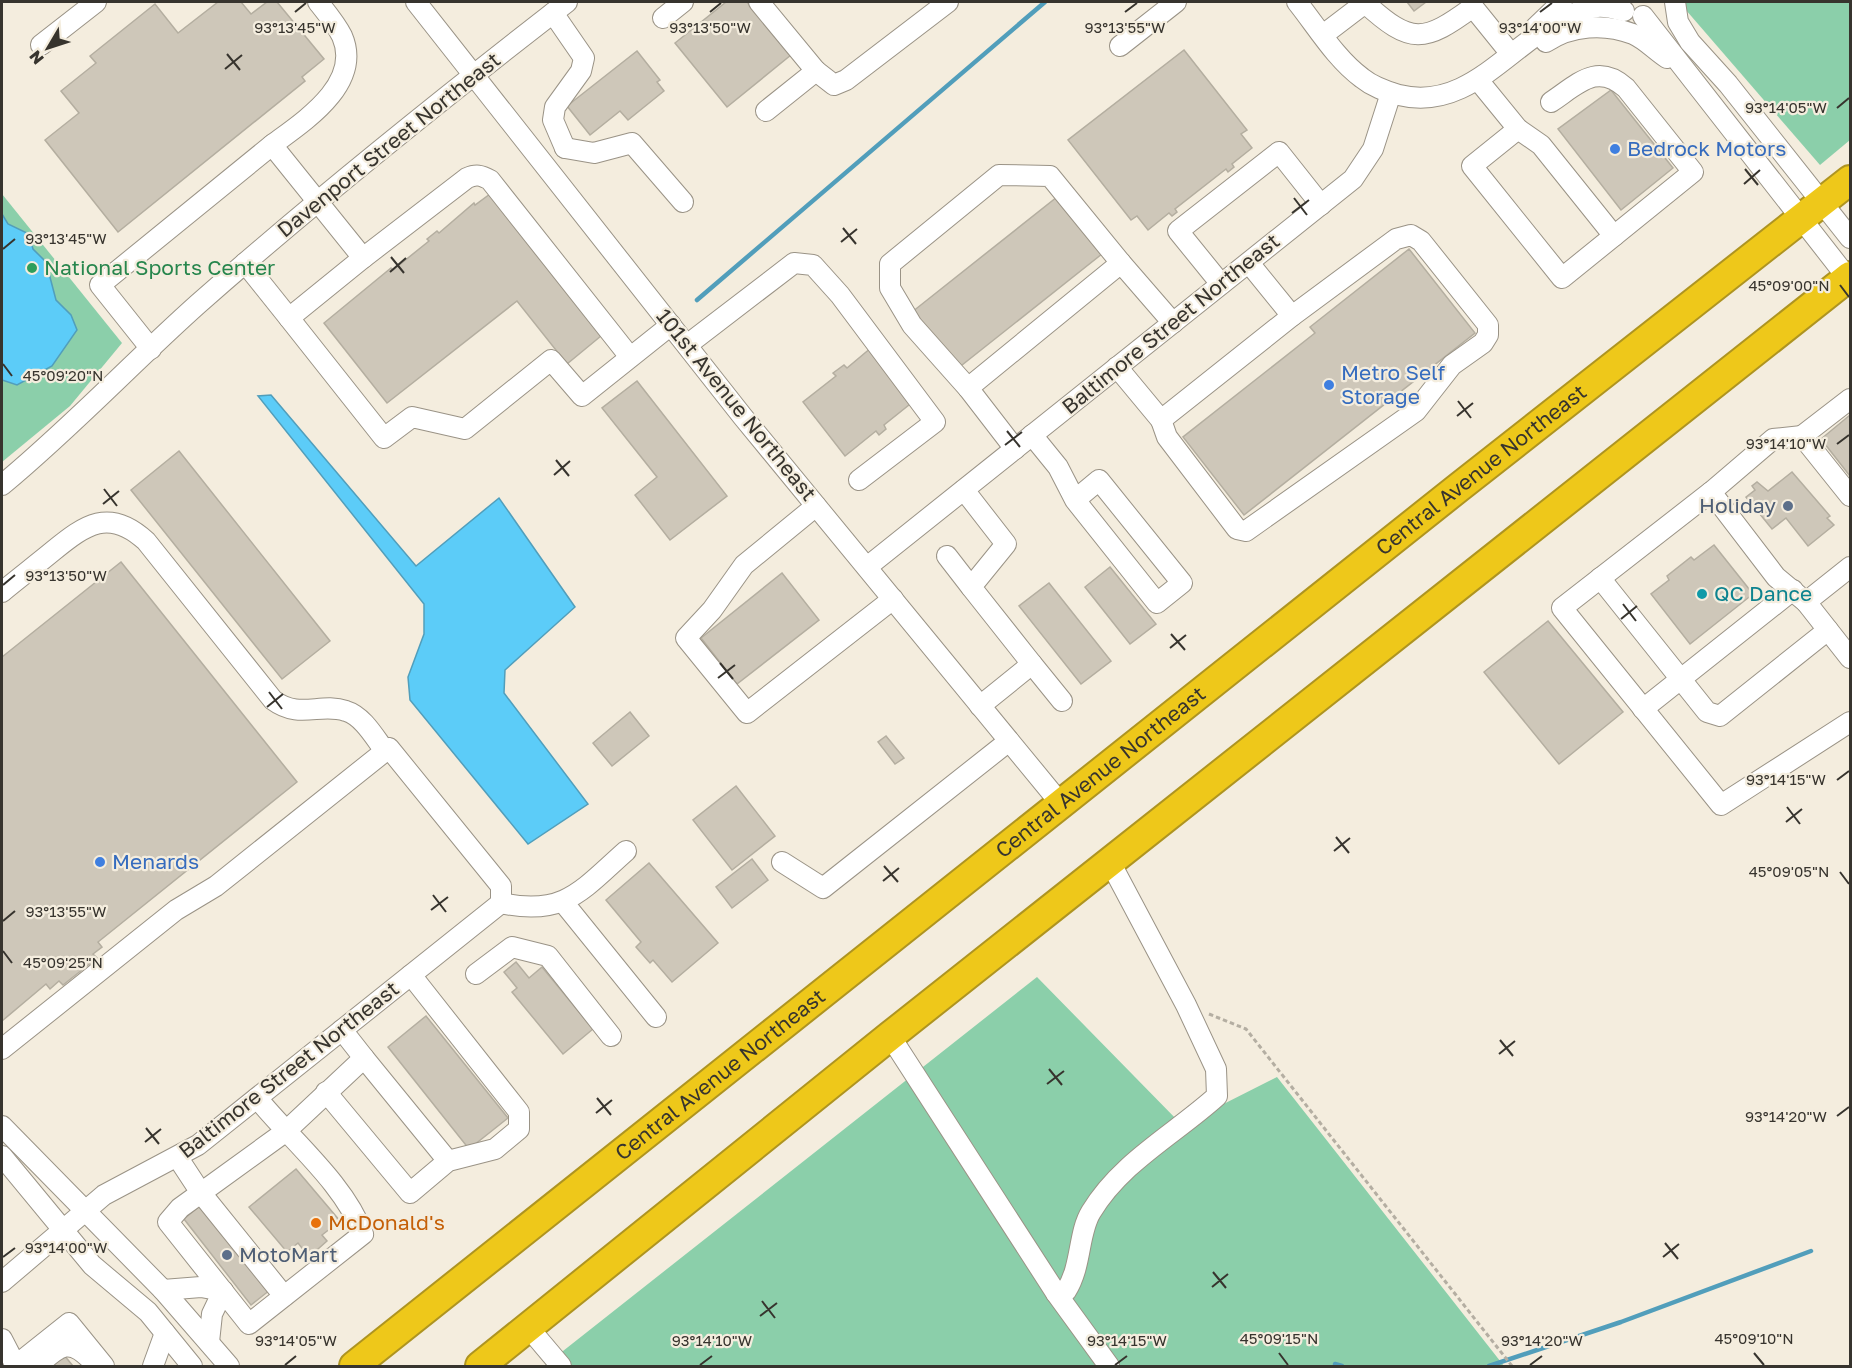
<svg xmlns="http://www.w3.org/2000/svg" width="1852" height="1368" font-family="'Golos Text',sans-serif">
<style>
.green{fill:#8bcfaa}
.water{fill:#5cccf8;stroke:#519ebb;stroke-width:1.5}
.lines{fill:none;stroke-linecap:round;stroke-linejoin:round}
.stream{stroke:#519ebb;stroke-width:4.5}
.building{fill:#cec7b9;stroke:#b4aea0;stroke-width:1.5}
.minor-casing{stroke:#9a9386;stroke-width:22}
.highway-casing{stroke:#ae9421;stroke-width:32}
.path{stroke:#b4aea2;stroke-width:3;stroke-dasharray:4.5 3;stroke-linecap:butt}
.minor{stroke:#fff;stroke-width:20}
.highway{stroke:#eec81a;stroke-width:28}
.ticks{fill:none;stroke:#37342e;stroke-width:2}
.shop-dot{fill:#3f7fe0;stroke:#f4edde;stroke-width:2}
.leisure-dot{fill:#2e9e5b;stroke:#f4edde;stroke-width:2}
.service-dot{fill:#5c6f8a;stroke:#f4edde;stroke-width:2}
.culture-dot{fill:#0f9aa8;stroke:#f4edde;stroke-width:2}
.food-dot{fill:#e8710a;stroke:#f4edde;stroke-width:2}
.labels{text-anchor:middle;stroke-width:4.5;stroke-linejoin:round;paint-order:stroke}
.street-label{font-size:21px;fill:#37342e;stroke:#f4edde}
.shop-label{font-size:21px;fill:#366cbe;stroke:#f4edde;text-anchor:start}
.leisure-label{font-size:21px;fill:#27864d;stroke:#f4edde;text-anchor:start}
.service-label{font-size:21px;fill:#4e5e75;stroke:#f4edde;text-anchor:end}
.culture-label{font-size:21px;fill:#0d838f;stroke:#f4edde;text-anchor:start}
.food-label{font-size:21px;fill:#c56008;stroke:#f4edde;text-anchor:start}
.ticks-label{font-size:15px;text-anchor:middle;fill:#37342e;stroke:#f4edde;stroke-width:4.5;stroke-linejoin:round;paint-order:stroke}
</style>
<rect width="100%" height="100%" fill="#f4edde"/>
<!-- green -->
<g class="green">
<path d="M1679,2H1850V140L1820,165Z"/>
<path d="M2,194L122,343L70,406L2,462Z"/>
<path d="M1037,977L1182,1125L1277,1077L1504,1366H544Z"/>
</g>
<!-- water -->
<g class="water">
<path d="M2,214L8,224L29,234L33,249L46,262L56,300L71,315L77,330L52,366L17,385L2,380Z"/>
<path d="M271,395L416,566L499,498L575,607L505,670L504,693L588,804L528,844L410,700L408,677L424,634V604L258,396Z"/>
</g>
<g class="lines">
<!-- stream -->
<g class="stream">
<path d="M697,300L1045,2"/>
<path d="M1335,1364L1342,1366"/>
<path d="M1489,1366L1621,1322L1811,1251"/>
</g>
</g>
<!-- building -->
<g class="building">
<path d="M218,2H241L251,14L267,2H277L324,59L302,77L305,81L118,232L45,140L79,113L61,91L96,63L90,56L155,4L178,33Z"/>
<path d="M726,2H747L791,55L727,107L675,43Z"/>
<path d="M1407,2H1426L1414,11Z"/>
<path d="M1184,50L1247,130L1241,134L1252,148L1232,164L1234,167L1228,172L1226,169L1175,209L1177,212L1172,216L1169,213L1148,230L1137,216L1131,220L1068,140Z"/>
<path d="M637,51L660,80L657,82L664,91L628,120L620,111L590,135L567,106Z"/>
<path d="M1611,90L1673,168L1621,210L1558,129Z"/>
<path d="M490,194L601,336L567,364L517,301L387,403L324,323L391,268L393,270L429,241L427,239L437,231L439,233L474,203L475,205Z"/>
<path d="M1057,197L1102,254L957,369L912,312Z"/>
<path d="M1409,249L1475,333L1244,515L1183,437L1315,333L1310,327Z"/>
<path d="M872,347L914,401L884,425L886,429L879,435L876,431L845,456L803,402L836,376L833,373L844,365L847,368Z"/>
<path d="M637,381L727,496L670,540L635,495L657,477L602,408Z"/>
<path d="M1850,415V476L1821,439Z"/>
<path d="M179,451L330,641L282,679L131,490Z"/>
<path d="M1792,472L1830,516L1827,518L1834,525L1808,546L1786,518L1772,529L1746,497L1755,490L1752,486L1757,482L1768,491Z"/>
<path d="M1714,545L1753,594L1690,644L1651,594L1669,580L1667,576L1691,557L1694,560Z"/>
<path d="M121,562L297,782L98,942L102,947L93,954L97,958L63,985L59,981L50,989L46,984L2,1021V657Z"/>
<path d="M1110,567L1156,624L1130,644L1085,587Z"/>
<path d="M782,573L819,620L737,684L701,638Z"/>
<path d="M1049,583L1111,661L1081,684L1019,606Z"/>
<path d="M1548,621L1623,712L1559,764L1484,672Z"/>
<path d="M630,712L649,736L612,766L593,743Z"/>
<path d="M886,736L904,758L895,764L878,742Z"/>
<path d="M736,786L775,836L732,870L693,820Z"/>
<path d="M752,859L768,880L732,908L716,887Z"/>
<path d="M649,863L718,943L672,982L653,960L650,963L636,947L641,942L606,900Z"/>
<path d="M516,962L529,978L542,967L593,1029L563,1054L512,992L517,988L504,972Z"/>
<path d="M426,1016L508,1118L469,1149L388,1047Z"/>
<path d="M296,1169L340,1221L322,1235L327,1241L309,1257L298,1243L287,1252L249,1207Z"/>
<path d="M202,1204L270,1290L251,1305L184,1219Z"/>
<path d="M64,1355L73,1366H50Z"/>
</g>
<g class="lines">
<!-- minor casing -->
<g class="minor-casing">
<g id="minor">
<path d="M318,2C326,12 336,24 342,36C363,84 303,122 272,145L363,258L289,318L384,438L412,417L465,429L551,360L582,396L671,325"/>
<path d="M416,2L743,417L1061,804"/>
<path d="M759,2L816,71L766,111"/>
<path d="M1297,2C1317,27 1336,59 1362,78C1373,87 1385,91 1399,95C1480,115 1522,19 1597,7C1605,6 1616,9 1624,11"/>
<path d="M1675,2L1678,22L1690,42L1728,84L1850,238"/>
<path d="M553,13L584,58L581,71L555,107L553,120L565,148"/>
<path d="M1643,16L1850,281"/>
<path d="M663,18L683,2"/>
<path d="M1535,28L1562,2"/>
<path d="M1323,35L1365,3C1411,45 1424,43 1473,7L1511,54"/>
<path d="M1546,42C1571,25 1605,23 1633,34C1645,39 1656,51 1667,58"/>
<path d="M41,45L96,2"/>
<path d="M1120,46L1176,2"/>
<path d="M816,71L834,85L846,80L948,2"/>
<path d="M1478,80L1518,129L1541,145L1614,236"/>
<path d="M1518,129L1472,166L1562,278L1693,172L1626,88C1597,62 1578,84 1551,102"/>
<path d="M565,148L594,153L632,143L683,202"/>
<path d="M363,258L467,178C476,174 481,175 490,180L630,357"/>
<path d="M245,263L289,318"/>
<path d="M1221,284L1178,231L1279,152L1321,205"/>
<path d="M687,345L794,263L813,265L840,295L935,422L859,480"/>
<path d="M151,349L100,285L272,145"/>
<path d="M1117,367L1161,420L1292,316L1249,263"/>
<path d="M968,388L912,325L890,288V264L999,175L1050,176L1121,263"/>
<path d="M1850,399L1802,436L1850,496"/>
<path d="M1161,420L1167,437L1237,529L1246,531L1416,411L1452,365L1483,343L1488,335V325L1421,241L1411,235L1396,239L1292,316"/>
<path d="M1032,435L1058,467L1075,500L1157,603L1182,583L1099,480L1075,500"/>
<path d="M1802,436L1773,439L1711,492L1776,577L1806,602"/>
<path d="M1015,449L968,388L1121,263L1173,323"/>
<path d="M2,485C71,428 132,363 198,304C317,199 442,99 567,2"/>
<path d="M964,490L1006,544L971,587L1032,664L980,706"/>
<path d="M1711,492L1562,608L1721,805L1850,722"/>
<path d="M816,506L744,565L712,610L686,638L747,713L893,599"/>
<path d="M947,556L971,587"/>
<path d="M867,567L1353,179L1373,149L1391,93"/>
<path d="M1850,567L1806,602L1850,658"/>
<path d="M1600,578L1707,712L1720,716L1828,630"/>
<path d="M2,592C19,578 36,565 53,551C85,525 109,507 146,541L273,700C300,720 320,702 346,711C363,716 375,738 385,751"/>
<path d="M1032,664L1062,701"/>
<path d="M1643,709L1793,590"/>
<path d="M782,862L823,888L1009,741"/>
<path d="M563,902L656,1017"/>
<path d="M501,903C564,917 582,890 626,851"/>
<path d="M476,974L512,947L548,956L611,1036"/>
<path d="M342,1030L364,1058"/>
<path d="M890,1036L1056,1293L1109,1366"/>
<path d="M2,1049L176,910L216,886L389,748L501,886V903"/>
<path d="M326,1092L410,1193L448,1161L495,1149L519,1129V1112L411,975"/>
<path d="M257,1098C290,1139 345,1184 363,1234L249,1324L168,1222L180,1208L285,1132L364,1058L448,1161"/>
<path d="M2,1126L163,1290L229,1366"/>
<path d="M2,1156L92,1265L148,1312L192,1366"/>
<path d="M178,1158L201,1193L284,1296"/>
<path d="M2,1282L104,1195L198,1145L501,903"/>
<path d="M163,1290L201,1287L223,1291"/>
<path d="M1056,1293L1066,1291C1082,1266 1078,1233 1091,1212C1121,1162 1175,1134 1217,1096L1216,1069L1186,1005L1110,862"/>
<path d="M528,1327L561,1366"/>
<path d="M2,1339L16,1366"/>
<path d="M209,1342L212,1314L223,1291"/>
<path d="M15,1366L69,1323L104,1366"/>
<path d="M37,1366C57,1349 67,1336 89,1358"/>
<path d="M153,1366L165,1333"/>
</g>
</g>
<!-- highway casing -->
<g class="highway-casing">
<g id="highway">
<path id="s1" d="M354,1366L1458,488L1850,180"/>
<path d="M480,1366L890,1036L1850,276"/>
</g>
</g>
<!-- path -->
<path class="path" d="M1209,1014L1246,1029L1512,1366"/>
<!-- minor -->
<use href="#minor" class="minor"/>
<!-- highway -->
<use href="#highway" class="highway"/>
</g>
<!-- ticks -->
<path class="ticks" d="M295,12L306,3M710,12L721,3M1125,12L1137,3M1540,12L1552,3M227,54L240,70M225,69L242,55M1837,108L1849,98M1745,169L1758,185M1744,184L1760,170M1294,198L1307,215M1292,213L1309,200M843,228L856,244M841,242L857,229M3,249L15,239M391,257L404,273M390,272L406,258M1840,285L1849,297M3,364L12,376M1458,401L1471,418M1457,416L1473,403M1007,431L1020,447M1837,444L1849,435M1005,445L1022,432M556,460L569,476M554,475L570,461M104,489L117,506M103,504L119,491M3,585L15,575M1623,604L1636,621M1621,619L1637,606M1171,634L1185,650M1170,648L1186,635M720,663L733,679M718,678L735,665M269,692L282,709M267,707L283,694M1837,780L1849,771M1787,807L1800,824M1786,822L1802,809M1336,837L1349,853M1334,851L1350,838M884,866L898,882M1840,872L1849,884M883,881L899,868M433,895L446,912M431,910L448,897M3,921L15,911M3,951L12,963M1500,1040L1513,1056M1499,1054L1515,1041M1049,1069L1062,1085M1047,1084L1064,1071M597,1098L611,1115M596,1113L612,1100M1837,1116L1849,1107M146,1128L159,1144M145,1142L161,1129M1665,1243L1678,1259M3,1257L15,1248M1663,1257L1679,1244M1213,1272L1226,1288M1212,1287L1228,1274M762,1301L775,1318M760,1316L777,1303M1279,1353L1288,1365M1754,1353L1764,1365M285,1365L296,1356M700,1365L712,1356M1115,1365L1127,1356M1530,1365L1542,1356"/>
<!-- markers -->
<g class="shop-dot">
<circle cx="1615" cy="149" r="6"/>
<circle cx="1329" cy="385" r="6"/>
<circle cx="100" cy="862" r="6"/>
</g>
<circle class="leisure-dot" cx="32" cy="268" r="6"/>
<g class="service-dot">
<circle cx="1788" cy="506" r="6"/>
<circle cx="227" cy="1255" r="6"/>
</g>
<circle class="culture-dot" cx="1702" cy="594" r="6"/>
<circle class="food-dot" cx="316" cy="1223" r="6"/>
<g class="labels">
<!-- street labels -->
<g class="street-label">
<text transform="translate(389 145) rotate(-39)" y="7">Davenport Street Northeast</text>
<text transform="translate(1171 324) rotate(-39)" y="7">Baltimore Street Northeast</text>
<text transform="translate(736 405) rotate(51)" y="7">101st Avenue Northeast</text>
<text dy="7" stroke="none"><textPath href="#s1" startOffset="1440">Central Avenue Northeast</textPath></text>
<text dy="7" stroke="none"><textPath href="#s1" startOffset="954">Central Avenue Northeast</textPath></text>
<text transform="translate(289 1070) rotate(-38)" y="7">Baltimore Street Northeast</text>
<text dy="7" stroke="none"><textPath href="#s1" startOffset="468">Central Avenue Northeast</textPath></text>
</g>
<!-- shop labels -->
<g class="shop-label">
<text x="1627" y="156">Bedrock Motors</text>
<text x="1341" y="380">Metro Self<tspan x="1341" dy="24">Storage</tspan></text>
<text x="112" y="869">Menards</text>
</g>
<!-- leisure labels -->
<g class="leisure-label">
<text x="44" y="275">National Sports Center</text>
</g>
<!-- service labels -->
<g class="service-label">
<text x="1776" y="513">Holiday</text>
<text x="239" y="1262" text-anchor="start">MotoMart</text>
</g>
<!-- culture labels -->
<g class="culture-label">
<text x="1714" y="601">QC Dance</text>
</g>
<!-- food labels -->
<g class="food-label">
<text x="328" y="1230">McDonald's</text>
</g>
</g>
<g class="ticks-label">
<text x="295" y="33">93°13'45"W</text>
<text x="710" y="33">93°13'50"W</text>
<text x="1125" y="33">93°13'55"W</text>
<text x="1540" y="33">93°14'00"W</text>
<text x="1786" y="113">93°14'05"W</text>
<text x="66" y="244">93°13'45"W</text>
<text x="1789" y="291">45°09'00"N</text>
<text x="63" y="381">45°09'20"N</text>
<text x="1786" y="449">93°14'10"W</text>
<text x="66" y="581">93°13'50"W</text>
<text x="1786" y="785">93°14'15"W</text>
<text x="1789" y="877">45°09'05"N</text>
<text x="66" y="917">93°13'55"W</text>
<text x="63" y="968">45°09'25"N</text>
<text x="1786" y="1122">93°14'20"W</text>
<text x="66" y="1253">93°14'00"W</text>
<text x="1279" y="1344">45°09'15"N</text>
<text x="1754" y="1344">45°09'10"N</text>
<text x="296" y="1346">93°14'05"W</text>
<text x="712" y="1346">93°14'10"W</text>
<text x="1127" y="1346">93°14'15"W</text>
<text x="1542" y="1346">93°14'20"W</text>
</g>
<!-- border -->
<rect width="1852" height="1368" fill="none" stroke="#37342e" stroke-width="6"/>
<!-- north arrow -->
<g transform="translate(48 48) rotate(231)" stroke="#f4edde" stroke-width="4.5" paint-order="stroke">
<path d="M0-4.5L10 22L0 15L-10 22Z" fill="#37342e"/>
<text y="-9" font-size="16" font-weight="bold" text-anchor="middle" fill="#37342e">N</text>
</g>
</svg>
